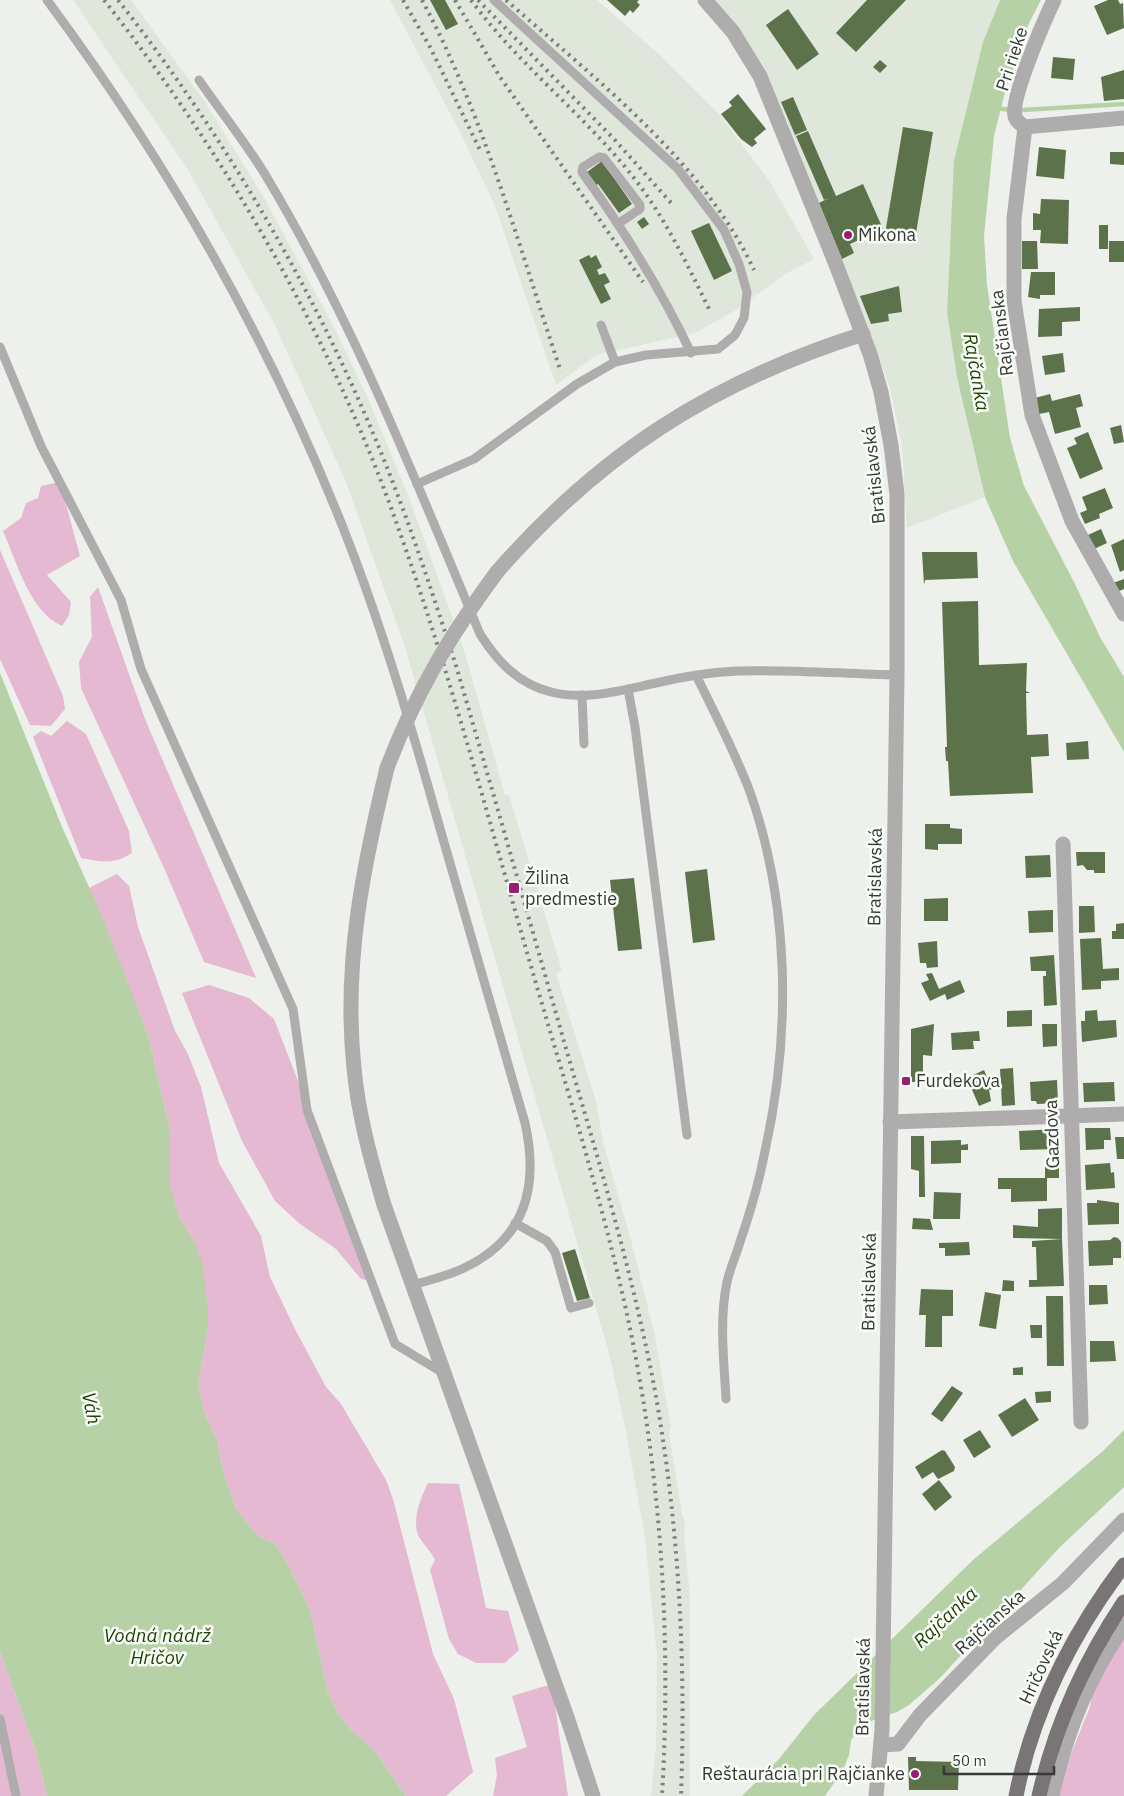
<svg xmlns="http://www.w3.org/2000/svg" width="1124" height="1796" font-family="'IBM Plex Sans',sans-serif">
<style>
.built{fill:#dfe6da}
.green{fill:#e4b9d1}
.water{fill:#b6d1a6}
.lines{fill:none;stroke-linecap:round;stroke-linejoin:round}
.stream{stroke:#b6d1a6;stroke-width:4.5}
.building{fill:#5b724b}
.lane{stroke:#afacae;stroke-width:9}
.street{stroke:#afacae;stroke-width:15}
.primary{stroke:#797577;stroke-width:15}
.rail{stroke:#7e807d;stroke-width:4;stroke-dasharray:2.5 5;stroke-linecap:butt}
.street-bridge{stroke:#afacae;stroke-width:15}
.poi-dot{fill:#9a1d74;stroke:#fafef8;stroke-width:2}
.labels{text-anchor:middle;stroke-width:5;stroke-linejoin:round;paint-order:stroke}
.street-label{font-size:18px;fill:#373937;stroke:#fafef8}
.poi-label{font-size:18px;fill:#373937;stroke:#fafef8;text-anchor:start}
.water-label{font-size:19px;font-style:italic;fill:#1f3e00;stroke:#fafef8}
</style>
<rect width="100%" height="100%" fill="#edf0eb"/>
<!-- built -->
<g class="built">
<path d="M73,0H131L205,102L263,196L334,327L370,403L411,503L464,650L505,795H509L562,971L556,974L596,1101L603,1142L632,1244L654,1332L671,1427L669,1432L682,1514L685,1522L684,1537L690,1597V1796H651L656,1747L657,1656L645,1538L626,1431L609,1353L405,647L346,482L275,325L188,170Z"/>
<path d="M390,0H597L662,57L720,115L770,182L814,259L785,274L734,311L695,333L596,355L556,385L495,206L459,130Z"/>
<path d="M714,0H1000L983,42L950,238L947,312L957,377L985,497L907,528L902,446L890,388L767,72L742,32Z"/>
</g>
<!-- green -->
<g class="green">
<path d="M60,482L80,556L47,575L71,602L69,615L62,626C29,611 17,562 3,531L21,518L26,503L38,498L41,486Z"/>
<path d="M0,550L63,696L65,709L51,726L30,725L0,659Z"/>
<path d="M98,587L145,719L256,978L204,962L165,870L81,688L79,662L92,637L90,597Z"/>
<path d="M67,721L86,734L129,831L132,853C113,865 102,862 81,858L33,737L41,731L51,736Z"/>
<path d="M117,874L129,886L138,927L175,1031L187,1052L201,1087L219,1163L261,1236L270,1277L295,1329L326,1387L341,1404L386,1480L393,1499L433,1654L454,1699L473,1772L446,1796H406L374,1750L352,1731L338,1714L328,1693L310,1610L288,1564L275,1544L258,1536L236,1509L223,1471L217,1440L204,1411L198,1384L207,1334L194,1241L180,1219L169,1187V1126L148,1035L89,888Z"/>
<path d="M209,985L249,998L274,1019L376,1282L361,1279L336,1249L300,1224L275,1201L242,1141L182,993Z"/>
<path d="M428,1483L459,1484L486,1608L508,1611L519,1650L505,1663H476L458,1654L449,1639L430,1570L435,1560C431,1551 424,1545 419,1537C411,1521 421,1497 428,1483Z"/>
<path d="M1124,1611V1796H1060L1063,1773L1090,1707L1101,1630Z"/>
<path d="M0,1652L36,1751L47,1796H0Z"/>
<path d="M552,1684L568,1796H493L497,1775L495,1758L527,1747L512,1696Z"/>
</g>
<!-- water -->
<g class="water">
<path d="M1000,0H1041L1029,23L1006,88L994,136L984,236L987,285L1010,438L1024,486L1074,582L1100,637L1124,677V752L1013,561L985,497L957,377L947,312L954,161L983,42Z"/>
<path d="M0,673L62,827L102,916L148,1035L169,1126L170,1187L180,1219L194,1241L202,1262L208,1307L207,1334L198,1384L204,1411L217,1440L223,1471L236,1509L258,1536L275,1544L288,1564L310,1610L328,1693L338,1714L352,1731L374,1750L406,1796H47L36,1751L0,1652Z"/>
<path d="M1124,1430V1487L1059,1548L940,1678L909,1705L897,1712L875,1719L861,1728L851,1740L849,1755L843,1770L825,1796H742L779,1759L814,1715L973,1560L1103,1451Z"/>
</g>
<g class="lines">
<!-- stream -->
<g class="stream">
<path d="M996,108L1010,110"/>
<path d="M1022,110L1124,104"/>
</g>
</g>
<!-- building -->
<g class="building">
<path d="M430,0H445L458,24L446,30Z"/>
<path d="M607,0H639L637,2L640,5L633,13L630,10L625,16Z"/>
<path d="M867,0H906L856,52L836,33Z"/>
<path d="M1108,0H1118L1120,4L1123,3L1124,28L1107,35L1094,6Z"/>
<path d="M788,9L819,54L797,70L766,25Z"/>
<path d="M1053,57L1075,59L1073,80L1051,78Z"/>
<path d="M880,60L887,66L880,73L873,67Z"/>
<path d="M1124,70V99L1104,101L1101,77Z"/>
<path d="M738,94L766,129L754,139L757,143L752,147L741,139L721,114L732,106L729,102Z"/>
<path d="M793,97L807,130L795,135L781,102Z"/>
<path d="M903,127L933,132L915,239L885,234Z"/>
<path d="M808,131L836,196L863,184L883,229L850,244L854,253L842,259L819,203L829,198L824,200L796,136Z"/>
<path d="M1039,147L1066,150L1064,179L1036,176Z"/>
<path d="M1110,152H1124V165L1110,164Z"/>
<path d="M602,161L632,204L619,213L598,184L592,188L583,175Z"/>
<path d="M1041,199L1069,200L1068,244L1040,243L1041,230H1033V213L1040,214Z"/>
<path d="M644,217L649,224L642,229L637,222Z"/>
<path d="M709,223L732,271L714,280L691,231Z"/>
<rect x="1099" y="225" width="9" height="24"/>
<path d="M1022,241H1037L1038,269H1022Z"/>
<rect x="1109" y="241" width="15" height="21"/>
<path d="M589,255L591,258L596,255L602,267L597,270L599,275L605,273L610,282L604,285L611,299L601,304L579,260Z"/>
<path d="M1031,272H1055V295H1040V299L1028,297Z"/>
<path d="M899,286L902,312L888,314L889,321L871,324L860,296Z"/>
<path d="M1080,307V321L1062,322V336L1038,337L1039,309Z"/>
<path d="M1063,353L1065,372L1045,375L1042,356Z"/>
<path d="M1050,394L1052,401L1080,394L1083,406L1076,408L1081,427L1055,434L1049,412L1039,414L1035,398Z"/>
<path d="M1121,425L1124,442L1114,444L1110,428Z"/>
<path d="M1088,432L1103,469L1080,479L1067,448L1077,444L1074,438Z"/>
<path d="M1105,488L1113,508L1099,514L1100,518L1085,524L1080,513L1087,510L1082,497Z"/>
<path d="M1101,529L1107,543L1094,549L1088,535Z"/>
<path d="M1124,539V570L1120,572L1111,545Z"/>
<path d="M922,552H977L978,578L925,580L924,585Z"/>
<path d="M1124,579V589L1117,592L1113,583Z"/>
<path d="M978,601L979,665L1027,663L1026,691L1030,693H1026L1027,735L1048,734L1049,756L1031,757L1033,793L950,796L948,761H946L945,747H947L942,602Z"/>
<path d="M1088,741L1089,759L1067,760L1066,743Z"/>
<path d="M925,824H950V828L962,829V844H938V850L925,849Z"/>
<path d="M1076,852H1105V873H1094V870H1087L1083,865L1077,866Z"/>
<path d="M1050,855L1051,877L1026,878L1025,856Z"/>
<path d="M707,869L715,940L693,943L685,872Z"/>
<path d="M634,878L642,949L618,951L610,880Z"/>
<path d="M948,898V921H924V899Z"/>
<path d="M1079,906H1094L1095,932L1079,933Z"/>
<path d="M1053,910V932L1029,933L1028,911Z"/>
<path d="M1124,923V939H1112V931H1116V924Z"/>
<path d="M1101,938L1103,969L1119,968V980L1101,981V989L1082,990L1080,939Z"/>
<path d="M937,941L938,967L927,968L926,963H920L918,943Z"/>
<path d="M1054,955L1057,1005L1044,1006L1043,976H1046V971H1031L1030,957Z"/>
<path d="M932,973L939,989L960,980L965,992L947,1000L945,994L930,1001L921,983L929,980L926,974Z"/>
<path d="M1032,1010V1026L1007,1027V1011Z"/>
<path d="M1097,1010L1098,1021L1116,1020L1117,1037L1082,1042L1081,1021H1085V1011Z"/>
<path d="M934,1024L932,1056L923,1055V1082H911V1029Z"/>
<path d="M1042,1024H1057V1046L1043,1047Z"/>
<path d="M979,1031L980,1041H973L974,1049L952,1050L951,1033Z"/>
<path d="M1013,1068L1015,1105L1002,1106L1000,1069Z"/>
<path d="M984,1070L992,1089L989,1090L991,1101L979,1106L967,1078Z"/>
<path d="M1057,1080L1058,1103L1037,1104L1036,1101H1031L1030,1082Z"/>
<path d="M1114,1082L1115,1101L1084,1102L1083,1083Z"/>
<path d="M1085,1128H1110L1111,1140H1104V1149L1086,1150Z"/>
<path d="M1058,1129L1059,1149L1020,1150L1019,1131Z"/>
<path d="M911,1136H924L925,1197H919V1171L911,1169Z"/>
<path d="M1115,1137H1124V1159H1117Z"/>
<path d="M961,1140V1145L968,1144V1150H961V1163L931,1164V1141Z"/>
<path d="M1110,1163L1111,1173L1114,1172L1115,1188L1086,1190L1085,1165Z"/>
<rect x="1045" y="1166" width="14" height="12"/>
<path d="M998,1178H1047V1201L1011,1202V1189H998Z"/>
<path d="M934,1192L961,1193L960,1219H933Z"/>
<path d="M1097,1200L1119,1203V1224L1088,1225L1087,1203H1097Z"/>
<path d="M1062,1208V1239L1013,1238V1225L1038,1227V1209Z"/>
<path d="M913,1218L930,1219L933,1230L912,1229Z"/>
<path d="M1114,1237L1118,1238L1121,1242V1258H1113V1265L1089,1266L1088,1241L1110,1240Z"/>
<path d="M1062,1239L1064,1286L1029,1287V1280H1037L1036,1247H1032V1241Z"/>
<path d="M969,1242L970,1255L945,1256V1248H939V1243Z"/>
<path d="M575,1249L590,1298L577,1301L562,1253Z"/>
<path d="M1003,1280L1014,1281V1291H1002Z"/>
<path d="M1089,1285H1107L1108,1304L1089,1305Z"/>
<path d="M921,1289L953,1290V1316H942V1347H925L926,1315H919Z"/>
<path d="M985,1292L1001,1295L996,1329L979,1326Z"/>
<path d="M1046,1296H1063L1064,1366H1047Z"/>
<path d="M1030,1325H1042V1338H1031Z"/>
<path d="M1090,1341H1114L1116,1361L1090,1362Z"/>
<path d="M1023,1367V1375H1013V1368Z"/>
<path d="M952,1386L963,1393L942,1422L931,1414Z"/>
<path d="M1051,1391V1402L1036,1403L1035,1392Z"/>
<path d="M1025,1398L1039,1420L1012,1437L998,1415Z"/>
<path d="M980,1430L991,1447L974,1458L963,1440Z"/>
<path d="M942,1450L945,1451L955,1467L954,1471L938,1479L933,1472L922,1479L915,1467Z"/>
<path d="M939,1480L952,1497L935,1511L922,1494Z"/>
<path d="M908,1757H916V1761L959,1762L958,1790H909Z"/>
</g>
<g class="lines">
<!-- lane -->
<g class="lane">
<path d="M47,0C165,159 264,332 338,515C380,619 411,725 441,832C469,929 497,1026 525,1123C539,1186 526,1239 464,1268C448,1276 429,1280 413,1285"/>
<path d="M199,80C221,112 246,143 266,176C353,321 415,479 480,634C497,661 518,684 551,692C585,701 622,690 656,683C682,677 710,672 738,671C791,669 844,674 897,675"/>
<path d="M619,223L640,209V205L604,158L599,157L583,167L582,172C623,229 661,289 691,353"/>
<path d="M601,325L615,362"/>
<path d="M0,347L41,446L121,600L141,669L293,1009L307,1110L395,1344L443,1373"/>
<path d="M417,484L474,459L577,384L615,362L646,355L718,349L735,335L744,318L747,292L739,264L724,230L678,169L494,0"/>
<path d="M696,675C715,714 735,752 750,792C790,906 791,1034 765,1151C759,1182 750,1213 740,1242C736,1256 730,1268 727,1282C719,1320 724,1361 726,1399"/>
<path d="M628,689L635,727L687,1135"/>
<path d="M582,695L584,744"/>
<path d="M515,1223L547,1241L555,1252L571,1308L589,1303"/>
<path d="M0,1719L16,1796"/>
</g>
<!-- street -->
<g class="street">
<path d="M705,0L733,32L760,76L837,267L870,354L881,392L891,445L897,494V675L882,1730L876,1796"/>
<path d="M1025,127L1014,219V301L1032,415L1072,521L1124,614"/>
<path d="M1025,127C1021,124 1016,122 1015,116C1010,99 1045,19 1054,0"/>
<path d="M1025,127L1124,118"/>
<path d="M497,572C601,453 712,382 863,334"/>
<path d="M387,768C363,867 343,965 354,1068C358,1114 371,1160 384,1205L568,1720L593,1796"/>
<path d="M1063,844L1081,1422"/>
<path d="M890,1122L1124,1114"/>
<path d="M881,1745L898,1744L920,1715L995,1638L1063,1583L1124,1520"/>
<path d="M1052,1796C1065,1736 1089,1676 1124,1626"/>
</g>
<!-- primary -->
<g class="primary">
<path d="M1016,1796C1033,1710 1072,1634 1124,1565"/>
<path d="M1039,1796C1055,1725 1084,1662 1124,1602"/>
</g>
<!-- rail -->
<g class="rail">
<path d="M104,0C218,145 314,309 381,481C439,634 481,792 526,949C563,1078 605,1206 632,1338C662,1489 671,1642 662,1796"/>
<path d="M118,0C230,143 324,306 390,475C415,539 436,604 457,669C495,799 532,929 569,1059C601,1169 634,1279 655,1391C679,1525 686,1660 681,1796"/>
<path d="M403,0L430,47L481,152"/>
<path d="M422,0C484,116 519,247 561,372"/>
<path d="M455,0L500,77L643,282"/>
<path d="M471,0C517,63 581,112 630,173C664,215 686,262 710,311"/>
<path d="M478,0L614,139L672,204"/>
<path d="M506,0C594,78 703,161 754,270"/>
</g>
<!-- street-bridge -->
<path class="street-bridge" d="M387,768C416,692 449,637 497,572"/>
</g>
<!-- markers -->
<g class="poi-dot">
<circle cx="848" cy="235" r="5"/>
<rect x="508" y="882" width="12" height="12" rx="2.5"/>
<rect x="901" y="1076" width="10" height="10" rx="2.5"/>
<circle cx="915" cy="1774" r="5"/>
</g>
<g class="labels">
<!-- street labels -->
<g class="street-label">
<text transform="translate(1012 59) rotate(-72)" y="6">Pri rieke</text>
<text transform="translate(1002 333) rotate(-97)" y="6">Rajčianska</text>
<text transform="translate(874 475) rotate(-96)" y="6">Bratislavská</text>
<text transform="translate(875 877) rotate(-89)" y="6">Bratislavská</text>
<text transform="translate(1052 1134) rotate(-92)" y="6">Gazdova</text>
<text transform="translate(869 1282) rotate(-89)" y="6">Bratislavská</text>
<text transform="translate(990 1622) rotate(-42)" y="6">Rajčianska</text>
<text transform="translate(1041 1667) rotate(-65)" y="6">Hričovská</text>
<text transform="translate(863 1687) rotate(-89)" y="6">Bratislavská</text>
</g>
<!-- poi labels -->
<g class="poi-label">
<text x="858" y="241">Mikona</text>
<text x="525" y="884">Žilina<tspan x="525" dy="21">predmestie</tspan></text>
<text x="916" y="1087">Furdekova</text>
<text x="905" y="1780" text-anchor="end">Reštaurácia pri Rajčianke</text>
</g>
<!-- water labels -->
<g class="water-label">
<text transform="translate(977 372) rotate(80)" y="7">Rajčanka</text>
<text transform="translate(92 1408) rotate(79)" y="7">Váh</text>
<text transform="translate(945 1617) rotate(-43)" y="7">Rajčanka</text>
<text x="157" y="1642">Vodná nádrž<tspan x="157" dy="22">Hričov</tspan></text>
</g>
</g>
<!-- scale -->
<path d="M944 1766v8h110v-8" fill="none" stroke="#373937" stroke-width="2.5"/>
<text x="952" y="1766" font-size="15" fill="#373937" stroke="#fafef8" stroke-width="4" paint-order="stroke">50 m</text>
</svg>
